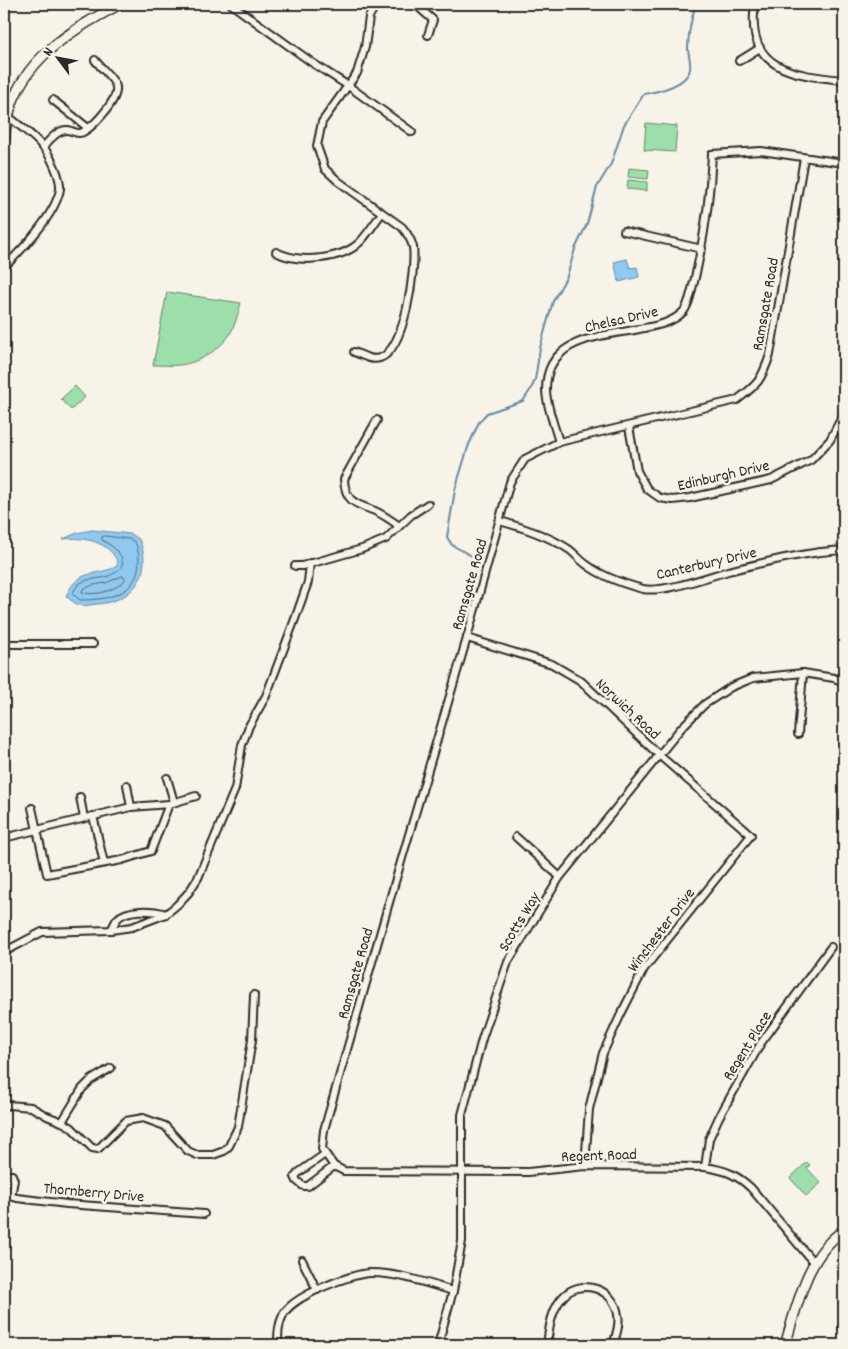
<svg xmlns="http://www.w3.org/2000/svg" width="848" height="1349" font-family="Dekko,sans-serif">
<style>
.green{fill:#9cdfaa;stroke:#64856a}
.water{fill:#90c9ef;stroke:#688aa1}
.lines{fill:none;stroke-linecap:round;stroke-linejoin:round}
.shore{stroke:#536a79;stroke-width:1}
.stream{stroke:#688aa1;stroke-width:2}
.street-casing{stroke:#2b2b2b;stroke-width:10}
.secondary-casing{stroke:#2b2b2b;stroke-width:12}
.street{stroke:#f7f3e8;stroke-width:6}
.secondary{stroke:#f7f3e8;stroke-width:9}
.labels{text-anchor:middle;stroke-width:5;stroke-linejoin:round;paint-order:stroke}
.street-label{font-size:16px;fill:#2b2b2b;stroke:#f7f3e8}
</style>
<rect width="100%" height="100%" fill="#f7f3e8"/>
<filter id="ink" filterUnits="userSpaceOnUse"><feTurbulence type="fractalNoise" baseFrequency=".02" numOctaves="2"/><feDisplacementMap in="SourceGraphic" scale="10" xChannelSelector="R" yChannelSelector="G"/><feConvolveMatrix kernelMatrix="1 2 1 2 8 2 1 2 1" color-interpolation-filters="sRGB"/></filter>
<g filter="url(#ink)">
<!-- green -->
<g class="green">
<path d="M646,123L677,126L675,152L644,150Z"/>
<path d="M629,168L649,170L648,179L628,177Z"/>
<path d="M628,180L647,182V191L627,189Z"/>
<path d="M167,292L241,303C238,314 235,326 229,336C218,351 198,363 180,365C172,366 162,365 153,365Z"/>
<path d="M75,386L85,397L71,410L61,399Z"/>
<path d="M807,1162L810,1165L807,1168L821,1183L806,1196L790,1178Z"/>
</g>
<!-- water -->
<g class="water">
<path d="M627,259L630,268L637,267L639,277L619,282L614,262Z"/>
<path d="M92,530L131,534L139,539C154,573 134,601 98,604C93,604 84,607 79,605C74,603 69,599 66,596C78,569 92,577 116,567L118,563C109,541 85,537 63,539L77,533Z"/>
</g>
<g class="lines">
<!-- shore -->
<g class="shore">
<path d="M105,536L129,539L135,542C143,559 139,585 120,593C107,599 93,600 80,600L73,594C74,590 76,587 79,584C86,579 94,579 102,578C115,575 130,566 118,552C114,547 107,543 102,540V537Z"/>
<path d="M123,576L125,580C116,590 95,597 82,592L83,589L93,585L106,583Z"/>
</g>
<!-- stream -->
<path class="stream" d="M477,559L452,545L447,537L455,490L468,447L479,422L487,413L523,401L531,389L535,380L540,348L553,301L567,276L575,249L587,224L597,187L611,164L624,125L644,94C657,92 687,85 690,69C691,63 689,56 688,50C688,33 691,19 696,4"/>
<!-- street casing -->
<g class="street-casing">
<g id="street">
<path d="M231,4L314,64L347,85L412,132"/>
<path d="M415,4L433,20L428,35"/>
<path d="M755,4C745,70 793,75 844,80"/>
<path d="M739,61L760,48"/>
<path d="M53,100L88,128"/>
<path d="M43,147C50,140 58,129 68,130C74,131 77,135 83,132C94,126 122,97 115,84C110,75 101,68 95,60"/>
<path d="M804,158L770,355C761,381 758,384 737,400L559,442L525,459L510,482L467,638L390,899L324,1130L322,1149L334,1166L344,1171L528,1172L585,1166L705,1167C725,1170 736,1174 751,1188L814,1263"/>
<path d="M624,231L702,249"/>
<path d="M276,252C299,264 343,260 361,241C369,232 375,222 382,213"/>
<path d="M4,267C22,250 56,214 60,189C61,178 51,156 43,147C35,136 18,125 8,116"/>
<path d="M354,352C362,355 371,361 380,358C405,350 416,269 413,247C411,239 407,233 402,227L338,181L325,169L317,146L322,122L357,73L365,47L369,17L376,4"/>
<path d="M377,420L344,479C345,502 356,504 375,511C384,515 391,520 399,526"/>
<path d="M629,427L637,471L647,489L660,498L672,500L690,498L771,480L811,460L830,440L844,413"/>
<path d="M559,442C555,428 546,404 546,390C546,337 600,337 639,329C654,326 670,324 682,313C689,307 691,291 694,282C704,240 710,198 712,154L761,151L844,163"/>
<path d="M500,521C524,528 549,536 570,550C576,555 581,561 587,565C603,577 624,584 643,589C664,593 707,577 728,571C766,562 805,552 844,550"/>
<path d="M295,566H302L362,549L386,539L411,515L428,504"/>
<path d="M467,638L552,664L581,681L659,755L751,835L644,969L621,1014L603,1053L589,1109L585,1166"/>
<path d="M4,644H93"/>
<path d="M798,734L803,673"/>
<path d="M167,778L174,802"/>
<path d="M127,785L131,807"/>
<path d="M80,797L84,818"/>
<path d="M169,804L196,796"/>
<path d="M93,816L104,863"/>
<path d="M516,837L560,877"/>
<path d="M4,838L131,807L169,804L151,851L122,860L47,874L32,808"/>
<path d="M111,930C113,927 115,922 117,919C127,908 153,910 166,914"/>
<path d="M4,952L42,932L111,930L132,927L166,914L177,905L189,892L198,878L235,789L242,745L249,726L266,696L295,619L308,582L310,563"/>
<path d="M4,1106L9,1105L31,1107L47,1116L62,1122L71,1127L92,1148L98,1149L126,1121L143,1118L165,1126L188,1151L197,1155H213L224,1151L229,1146L238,1127L252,1040L254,995"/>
<path d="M62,1122L82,1089L91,1080L111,1068"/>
<path d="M325,1154L298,1173L295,1177L297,1181L303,1186H308L334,1166"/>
<path d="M705,1167L709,1139L719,1117L761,1043L831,947"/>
<path d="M4,1175H12L14,1180L11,1196L17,1198L67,1204L204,1214"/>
<path d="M302,1260L317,1290"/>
<path d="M278,1345C278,1335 278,1325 283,1315C291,1297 351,1273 371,1273C399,1273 427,1283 453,1291"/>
<path d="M438,1345L453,1291L462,1241V1115L482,1039L508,962L560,877L682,727L705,704L731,687L753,678L803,673L834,678L844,682"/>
<path d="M547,1345C549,1329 551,1311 562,1298C579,1277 615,1288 618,1315C620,1324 616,1336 613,1345"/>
</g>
</g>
<!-- secondary casing -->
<g class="secondary-casing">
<g id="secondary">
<path d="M4,143C5,135 5,125 8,117C21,59 72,30 120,4"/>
<path d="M785,1345C798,1304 806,1256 844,1230"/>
</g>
</g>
<!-- street -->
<use href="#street" class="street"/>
<!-- secondary -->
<use href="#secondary" class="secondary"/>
</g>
</g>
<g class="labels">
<!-- street labels -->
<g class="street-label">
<text transform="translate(764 304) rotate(-80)" y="6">Ramsgate Road</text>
<text transform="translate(621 318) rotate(-13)" y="6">Chelsa Drive</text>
<text transform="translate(723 474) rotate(-13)" y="6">Edinburgh Drive</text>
<text transform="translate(706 562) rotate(-13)" y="6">Canterbury Drive</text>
<text transform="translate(468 584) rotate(-74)" y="6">Ramsgate Road</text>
<text transform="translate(629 708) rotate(43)" y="6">Norwich Road</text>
<text transform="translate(518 921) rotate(-59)" y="6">Scotts Way</text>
<text transform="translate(660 929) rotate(-53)" y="6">Winchester Drive</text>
<text transform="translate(354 973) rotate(-74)" y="6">Ramsgate Road</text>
<text transform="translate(746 1045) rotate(-58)" y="6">Regent Place</text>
<text transform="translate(599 1154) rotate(-2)" y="6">Regent Road</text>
<text transform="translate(94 1191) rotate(5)" y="6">Thornberry Drive</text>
</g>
</g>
<!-- margin -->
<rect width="848" height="1349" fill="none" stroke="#f7f3e8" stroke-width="20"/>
<rect x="10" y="10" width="828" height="1329" fill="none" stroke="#2b2b2b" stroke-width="2" filter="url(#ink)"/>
<!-- north arrow -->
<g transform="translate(58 58) rotate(302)" stroke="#f7f3e8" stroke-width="4" paint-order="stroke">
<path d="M0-4L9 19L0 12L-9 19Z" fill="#2b2b2b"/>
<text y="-8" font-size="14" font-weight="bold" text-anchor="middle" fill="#2b2b2b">N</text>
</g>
</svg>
